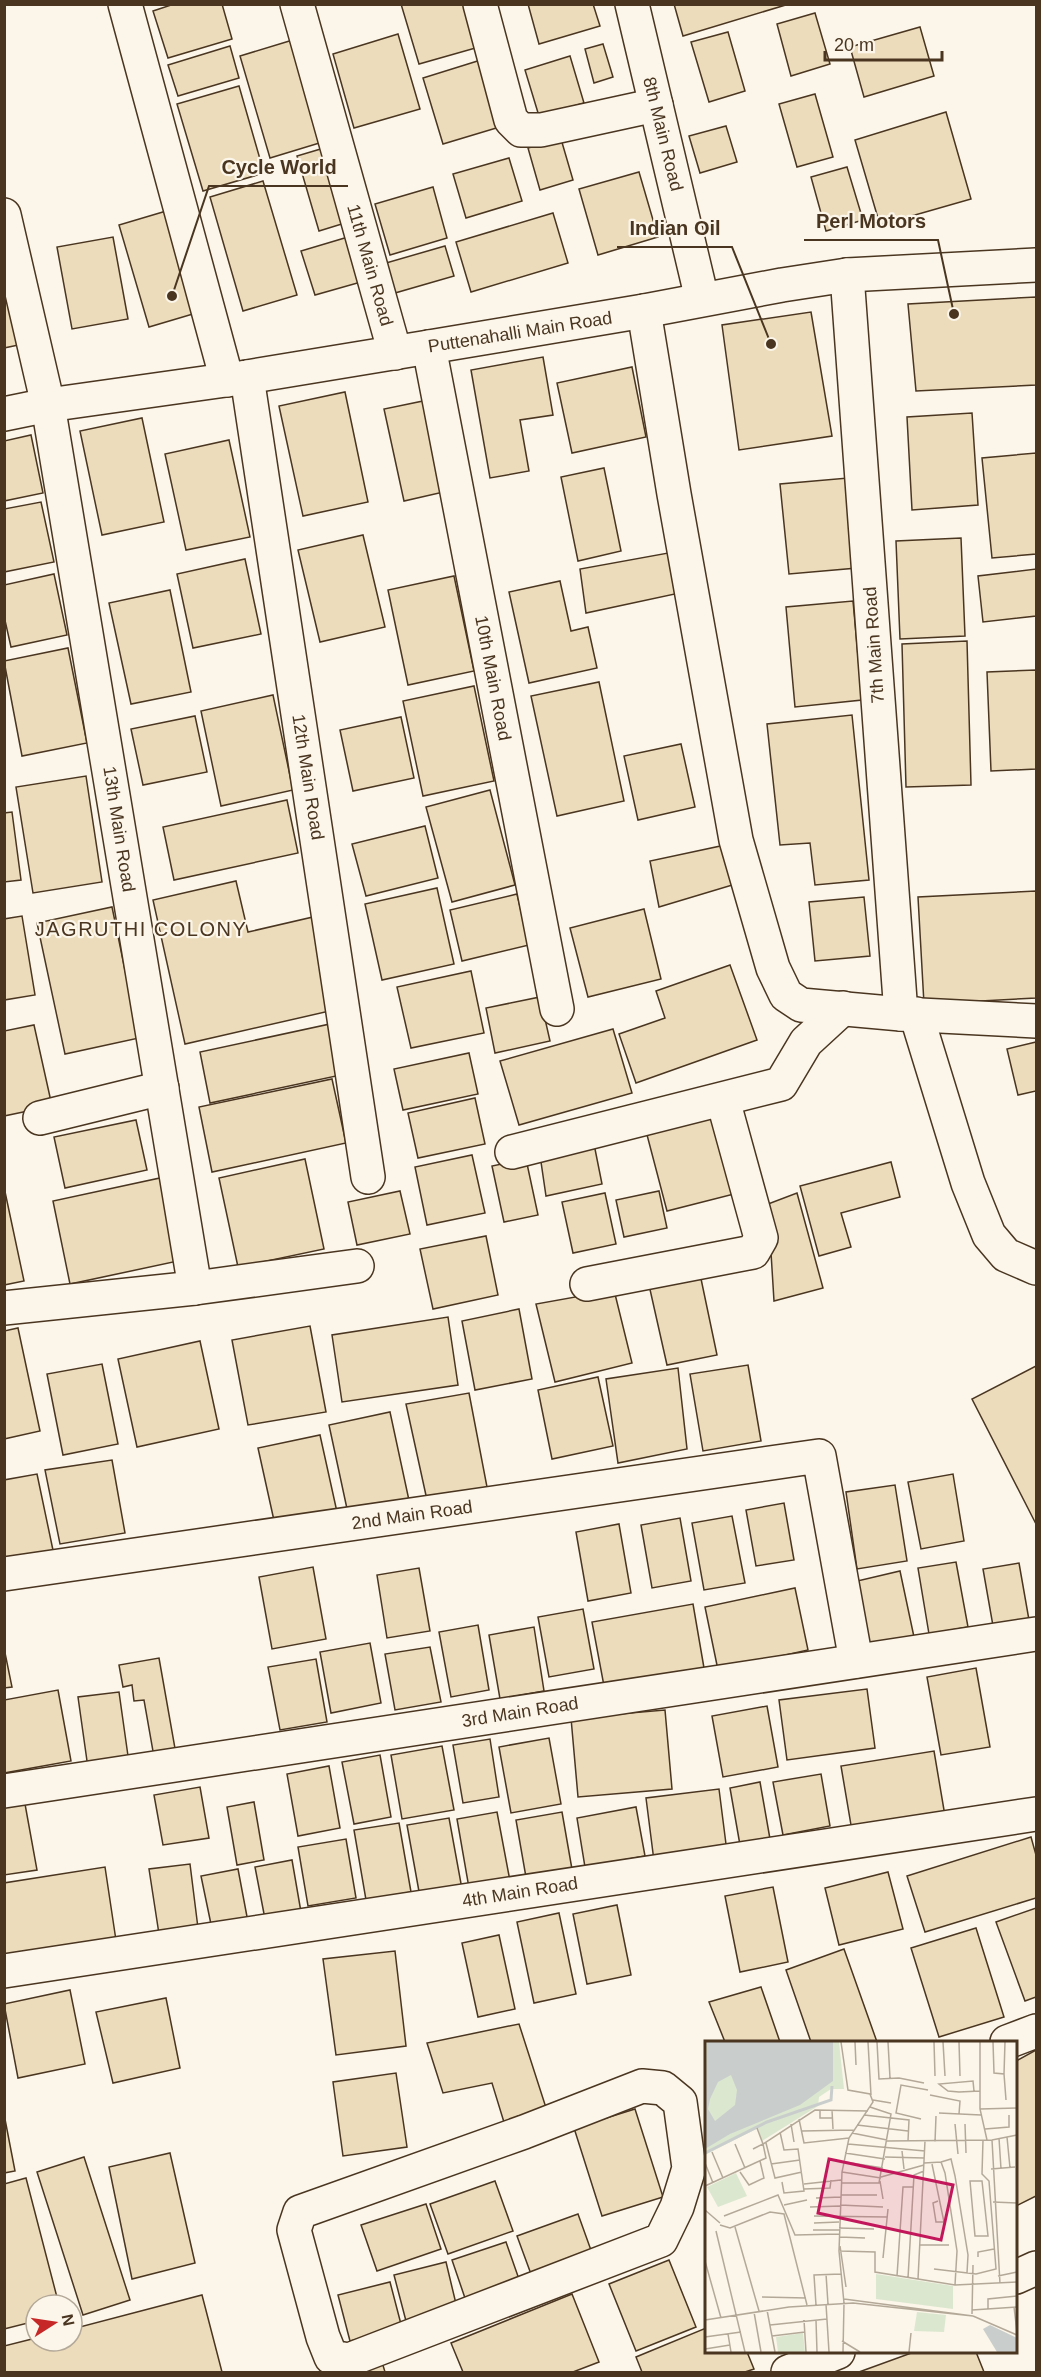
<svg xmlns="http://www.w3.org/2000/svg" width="1041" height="2377" font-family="Arial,sans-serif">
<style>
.building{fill:#ecdcbc;stroke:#4a3520;stroke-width:1.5}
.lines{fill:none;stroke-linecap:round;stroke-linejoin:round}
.minor-casing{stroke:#4a3520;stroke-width:36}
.major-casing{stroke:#4a3520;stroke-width:36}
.minor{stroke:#fbf6e9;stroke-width:33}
.major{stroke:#fbf6e9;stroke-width:33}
.labels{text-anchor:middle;stroke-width:4.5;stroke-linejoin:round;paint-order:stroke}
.street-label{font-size:18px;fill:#4a3520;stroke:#fbf6e9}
.neighbourhood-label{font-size:20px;letter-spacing:1.5px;fill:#4a3520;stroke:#fbf6e9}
.inset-river{fill:none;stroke:#c9cecd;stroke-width:3}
.inset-road{fill:none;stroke:#b4a999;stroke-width:1.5}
.view{fill:#c2185b;fill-opacity:0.15;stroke:#c2185b;stroke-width:3}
.inset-edge{fill:none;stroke:#4a3520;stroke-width:3}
.leader{fill:none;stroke:#4a3520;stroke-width:2}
.callout-dot{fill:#4a3520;stroke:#fbf6e9;stroke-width:2}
.callout-label{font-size:20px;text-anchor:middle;font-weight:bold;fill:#4a3520;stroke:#fbf6e9;stroke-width:4.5;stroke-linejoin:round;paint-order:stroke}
</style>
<rect width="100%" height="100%" fill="#fbf6e9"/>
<!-- building -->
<g class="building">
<path d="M174,4H222L232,39L168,58L153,11Z"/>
<path d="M401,4H466L479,47L419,64Z"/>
<path d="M528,4H593L600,26L539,44Z"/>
<path d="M674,4H789L683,36Z"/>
<path d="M815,13L830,64L791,76L777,24Z"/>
<path d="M920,27L934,76L864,97L850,47Z"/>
<path d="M728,32L745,91L709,102L691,42Z"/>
<path d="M398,34L420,109L354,128L333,54Z"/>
<path d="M296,39L326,141L270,158L240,56Z"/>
<path d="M603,44L613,77L594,83L585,49Z"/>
<path d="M230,46L239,78L178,96L168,65Z"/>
<path d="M570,56L584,103L539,116L525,70Z"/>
<path d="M484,59L503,126L443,144L423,78Z"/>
<path d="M239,86L264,173L203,191L177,104Z"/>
<path d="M815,94L833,157L797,167L779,104Z"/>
<path d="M946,112L971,199L880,225L855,140Z"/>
<path d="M726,126L737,162L700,173L689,136Z"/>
<path d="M561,139L573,180L540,190L528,148Z"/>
<path d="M324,148L345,223L319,231L297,156Z"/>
<path d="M509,158L522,201L466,218L453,174Z"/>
<path d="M847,167L863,220L826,231L811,177Z"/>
<path d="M639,172L658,237L598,255L579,189Z"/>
<path d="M263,181L297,295L243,311L210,197Z"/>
<path d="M433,187L447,238L390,255L375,204Z"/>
<path d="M173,209L203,311L149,327L119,225Z"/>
<path d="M553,213L568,263L471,292L456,242Z"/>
<path d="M113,237L128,319L72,329L57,247Z"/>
<path d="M348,237L361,282L315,295L301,251Z"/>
<path d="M445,246L454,276L395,293L386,263Z"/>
<path d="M4,262L28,343L4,348Z"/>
<path d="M1036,297V385L916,391L908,304Z"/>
<path d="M811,312L832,436L739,450L722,325Z"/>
<path d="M543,357L553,415L520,420L529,471L490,478L471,370Z"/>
<path d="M632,367L646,437L572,453L557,383Z"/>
<path d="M345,392L368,502L303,516L279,406Z"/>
<path d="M428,400L448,491L404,501L384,409Z"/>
<path d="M972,413L978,505L912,510L907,417Z"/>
<path d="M142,418L164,522L102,535L80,431Z"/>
<path d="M31,435L43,493L4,501V441Z"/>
<path d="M229,440L250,537L186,550L165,454Z"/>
<path d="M1036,453V554L992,558L982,458Z"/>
<path d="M604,468L621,551L578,561L561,477Z"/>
<path d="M848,478L857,568L789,574L780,484Z"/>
<path d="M41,502L54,562L4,572V509Z"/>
<path d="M363,535L385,627L320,642L298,550Z"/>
<path d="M961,538L965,636L900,639L896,541Z"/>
<path d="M668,553L675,594L586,613L580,569Z"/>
<path d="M245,559L261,634L193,648L177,574Z"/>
<path d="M1036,569V616L983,622L978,576Z"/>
<path d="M54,574L67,635L11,647L4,616V585Z"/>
<path d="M454,576L474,671L408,685L388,590Z"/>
<path d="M560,581L571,631L588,627L597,668L529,683L509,592Z"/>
<path d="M170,590L191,692L131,704L109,603Z"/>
<path d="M853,601L862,700L795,707L786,607Z"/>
<path d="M967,641L971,785L906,787L902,644Z"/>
<path d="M68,648L87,743L22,756L4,661Z"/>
<path d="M1036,670V769L991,771L987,672Z"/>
<path d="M599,682L624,801L557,816L531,696Z"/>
<path d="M474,686L494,781L423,796L403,701Z"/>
<path d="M273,695L293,790L221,806L201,711Z"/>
<path d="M852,715L869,880L815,885L810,843L780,845L767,724Z"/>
<path d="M195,716L207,772L143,785L131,729Z"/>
<path d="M401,717L414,778L353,791L340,730Z"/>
<path d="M681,744L695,807L638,820L624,756Z"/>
<path d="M86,776L102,882L33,893L16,787Z"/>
<path d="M490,790L515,885L452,902L426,807Z"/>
<path d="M287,800L298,853L174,880L163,827Z"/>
<path d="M12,812L21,880L4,882V813Z"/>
<path d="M425,826L438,878L366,896L352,844Z"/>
<path d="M730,844L739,883L659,907L650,861Z"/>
<path d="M236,881L248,932L313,917L334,1010L185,1044L153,900Z"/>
<path d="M437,888L454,964L382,980L365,904Z"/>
<path d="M1036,891V998L924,1004L918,897Z"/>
<path d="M517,894L529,945L462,961L450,910Z"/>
<path d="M864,897L870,956L815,961L809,902Z"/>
<path d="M112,907L139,1038L65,1054L37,923Z"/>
<path d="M644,909L661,979L588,997L570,928Z"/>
<path d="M22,916L35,995L4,1000V919Z"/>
<path d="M730,965L757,1040L636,1083L619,1034L665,1018L656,991Z"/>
<path d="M471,971L484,1033L411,1048L397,987Z"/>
<path d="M540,997L550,1041L495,1053L486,1008Z"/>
<path d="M330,1024L341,1075L210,1103L200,1052Z"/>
<path d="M34,1025L52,1106L4,1116V1031Z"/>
<path d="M613,1029L632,1093L519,1125L500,1061Z"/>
<path d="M1036,1042V1091L1018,1095L1007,1049Z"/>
<path d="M469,1053L478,1094L403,1110L394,1069Z"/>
<path d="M332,1079L346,1143L212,1172L199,1107Z"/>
<path d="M475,1098L485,1144L418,1158L408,1113Z"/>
<path d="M717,1112L738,1193L667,1211L646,1131Z"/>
<path d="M136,1120L147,1170L65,1188L54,1137Z"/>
<path d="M594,1144L602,1184L546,1196L540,1155Z"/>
<path d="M472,1155L485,1213L427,1225L415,1167Z"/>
<path d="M305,1159L324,1249L238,1267L219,1178Z"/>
<path d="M526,1159L538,1215L504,1222L492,1166Z"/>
<path d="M891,1162L900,1197L841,1213L851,1247L819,1256L800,1186Z"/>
<path d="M160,1178L178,1261L70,1284L53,1201Z"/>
<path d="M4,1187L24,1281L4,1285Z"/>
<path d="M400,1191L410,1234L357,1245L348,1202Z"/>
<path d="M659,1191L667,1228L624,1237L616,1200Z"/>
<path d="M605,1193L616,1244L573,1253L562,1202Z"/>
<path d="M797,1193L823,1288L774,1301L768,1204Z"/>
<path d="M486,1236L498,1295L433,1309L420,1249Z"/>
<path d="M700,1274L717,1355L667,1365L649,1285Z"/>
<path d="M614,1290L632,1363L555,1382L536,1304Z"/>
<path d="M519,1309L532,1379L475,1390L462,1321Z"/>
<path d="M448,1317L458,1385L342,1402L332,1335Z"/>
<path d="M310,1326L326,1412L248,1425L232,1340Z"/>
<path d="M18,1328L40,1431L4,1439V1331Z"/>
<path d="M200,1341L219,1429L137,1447L118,1359Z"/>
<path d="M102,1364L118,1444L63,1455L47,1374Z"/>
<path d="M748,1365L761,1441L703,1451L690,1374Z"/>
<path d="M1036,1366V1524L972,1399Z"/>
<path d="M678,1368L687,1449L618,1463L606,1379Z"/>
<path d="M598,1377L613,1446L552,1459L538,1390Z"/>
<path d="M469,1393L487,1487L427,1500L406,1404Z"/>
<path d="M390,1412L410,1505L349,1518L329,1425Z"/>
<path d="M320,1435L337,1512L275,1525L258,1448Z"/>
<path d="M112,1460L125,1533L60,1544L45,1470Z"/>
<path d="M37,1474L54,1555L4,1566V1480Z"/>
<path d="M953,1474L964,1541L921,1549L908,1482Z"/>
<path d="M895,1485L907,1561L857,1569L846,1492Z"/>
<path d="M784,1503L794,1560L756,1566L746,1510Z"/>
<path d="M732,1516L745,1583L704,1590L692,1523Z"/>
<path d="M680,1518L691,1581L652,1588L641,1525Z"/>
<path d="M619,1524L631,1593L588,1601L576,1532Z"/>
<path d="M956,1562L968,1627L929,1634L918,1568Z"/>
<path d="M1019,1563L1029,1620L993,1626L983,1569Z"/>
<path d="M313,1567L326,1639L272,1649L259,1577Z"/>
<path d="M419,1568L430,1631L387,1638L377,1575Z"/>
<path d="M900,1571L914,1637L867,1647L853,1582Z"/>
<path d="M795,1588L808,1650L718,1670L705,1607Z"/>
<path d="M693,1604L704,1668L604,1686L592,1622Z"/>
<path d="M583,1609L594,1669L549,1677L538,1617Z"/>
<path d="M478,1625L489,1690L451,1697L439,1632Z"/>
<path d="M534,1627L544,1691L500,1699L489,1635Z"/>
<path d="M370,1643L381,1703L331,1713L320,1652Z"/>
<path d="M430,1647L441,1702L395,1710L385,1654Z"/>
<path d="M4,1648L12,1687L4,1688Z"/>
<path d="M159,1658L176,1754L154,1757L144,1700L134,1701L132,1685L123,1687L119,1665Z"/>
<path d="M316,1659L327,1722L280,1730L268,1667Z"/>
<path d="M976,1668L990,1747L941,1755L927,1677Z"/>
<path d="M867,1689L875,1748L787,1760L779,1700Z"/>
<path d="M58,1690L71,1761L4,1773V1700Z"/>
<path d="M119,1692L129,1763L88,1768L78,1697Z"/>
<path d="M767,1706L778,1767L723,1777L712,1716Z"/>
<path d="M665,1710L672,1789L578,1797L571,1718Z"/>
<path d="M549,1738L561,1804L511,1813L499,1747Z"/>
<path d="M490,1739L499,1797L463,1803L453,1745Z"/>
<path d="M442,1746L454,1810L402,1819L391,1755Z"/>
<path d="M934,1751L945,1816L852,1831L841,1766Z"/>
<path d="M380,1755L391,1817L354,1824L342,1762Z"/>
<path d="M329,1766L340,1828L298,1836L287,1774Z"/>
<path d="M821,1774L830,1826L783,1835L773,1782Z"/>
<path d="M760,1782L770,1839L740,1845L730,1788Z"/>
<path d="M200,1787L209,1838L163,1845L154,1795Z"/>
<path d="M719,1789L727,1852L654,1861L646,1798Z"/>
<path d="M254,1802L264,1860L237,1865L227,1807Z"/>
<path d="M25,1804L37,1870L4,1875V1807Z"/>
<path d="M636,1807L645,1856L585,1867L577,1818Z"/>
<path d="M497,1812L510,1881L469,1888L457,1819Z"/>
<path d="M562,1812L573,1875L527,1883L516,1820Z"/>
<path d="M449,1818L462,1889L420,1897L407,1825Z"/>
<path d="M399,1823L411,1892L366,1900L354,1830Z"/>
<path d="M1031,1837L1036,1855V1898L925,1932L907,1876Z"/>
<path d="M346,1839L356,1898L308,1906L298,1847Z"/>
<path d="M292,1860L301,1912L265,1919L255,1867Z"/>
<path d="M190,1864L198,1928L159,1934L149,1869Z"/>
<path d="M105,1867L117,1947L4,1964V1883Z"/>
<path d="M238,1869L248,1922L212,1929L201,1876Z"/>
<path d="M888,1872L903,1929L839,1945L825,1888Z"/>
<path d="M773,1887L788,1962L740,1972L725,1896Z"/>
<path d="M617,1905L631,1975L587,1984L573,1914Z"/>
<path d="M1036,1908V1997L1025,2001L996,1922Z"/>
<path d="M559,1913L576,1994L534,2003L517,1922Z"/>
<path d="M976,1928L1004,2017L939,2037L911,1948Z"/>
<path d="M499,1935L515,2009L478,2017L462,1943Z"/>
<path d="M844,1949L877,2042H811L786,1970Z"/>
<path d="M395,1951L406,2046L336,2055L323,1959Z"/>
<path d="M761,1987L780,2042H725L709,2002Z"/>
<path d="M70,1990L85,2064L18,2078L4,2004Z"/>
<path d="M166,1998L180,2068L113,2083L96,2012Z"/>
<path d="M519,2024L549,2117L507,2132L492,2083L443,2093L427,2043Z"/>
<path d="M1036,2050V2196L1016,2206V2061Z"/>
<path d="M396,2073L407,2147L343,2156L333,2082Z"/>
<path d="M635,2109L663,2197L602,2216L574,2128Z"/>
<path d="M4,2114L15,2171L4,2173Z"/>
<path d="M170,2153L195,2263L132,2279L109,2167Z"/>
<path d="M84,2157L130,2300L83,2315L37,2172Z"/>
<path d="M26,2178L59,2305H36V2321L4,2329V2184Z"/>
<path d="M495,2181L513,2231L448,2254L430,2204Z"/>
<path d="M426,2204L441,2249L377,2271L361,2225Z"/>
<path d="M578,2214L592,2253L531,2274L517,2236Z"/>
<path d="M506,2242L520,2282L466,2301L452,2260Z"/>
<path d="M669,2260L696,2327L636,2351L609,2284Z"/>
<path d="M446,2262L457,2308L406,2321L394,2275Z"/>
<path d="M390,2282L402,2328L350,2341L338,2295Z"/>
<path d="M572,2294L599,2362L573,2372H463L451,2343Z"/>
<path d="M202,2295L222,2372H4V2346L36,2338V2341H72V2329Z"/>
<path d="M706,2328V2352H747L754,2369L745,2372H642L636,2357Z"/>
<path d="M914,2352H976L984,2372H859Z"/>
<path d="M382,2362L385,2372H345Z"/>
</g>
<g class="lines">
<!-- minor casing -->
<g class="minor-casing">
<g id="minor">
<path d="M125,4L227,380"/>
<path d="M297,4L395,353"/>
<path d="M480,4L511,120L521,130H541L656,105"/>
<path d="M632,4L702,299"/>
<path d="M4,215L48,405L195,1288"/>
<path d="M847,275L901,1014"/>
<path d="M644,311L674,494L736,840L773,968L786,995L801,1005L901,1014L1036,1021"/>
<path d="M429,347L557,1009"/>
<path d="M247,377L368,1177"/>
<path d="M916,1014L968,1183L989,1235L1006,1255L1036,1268"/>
<path d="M40,1118L162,1088"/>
<path d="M512,1152L781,1084L806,1042L843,1008"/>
<path d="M587,1284L753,1252L761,1238L723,1100"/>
<path d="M4,1308L195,1288L357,1266"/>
<path d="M4,1574L819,1456L856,1661"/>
<path d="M4,1791L1036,1634"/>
<path d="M4,1971L1036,1814"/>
<path d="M1007,2042L1036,2031"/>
<path d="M642,2086L663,2088L680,2102L689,2168L677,2207L661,2240L349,2360L331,2357L323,2337L294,2230L300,2212L524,2132Z"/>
<path d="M1016,2277L1036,2268"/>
<path d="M788,2372L838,2352"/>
</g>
</g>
<!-- major casing -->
<g class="major-casing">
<path id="major" d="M4,414L48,405L247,377L429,347L644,311L782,285L847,275L1036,265"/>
</g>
<!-- minor -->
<use href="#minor" class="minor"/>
<!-- major -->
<use href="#major" class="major"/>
</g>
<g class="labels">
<!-- street labels -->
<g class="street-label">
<text transform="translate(663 134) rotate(76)" y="6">8th Main Road</text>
<text transform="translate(370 265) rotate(74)" y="6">11th Main Road</text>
<text transform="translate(520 332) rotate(-9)" y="6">Puttenahalli Main Road</text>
<text transform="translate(874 645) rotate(-94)" y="6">7th Main Road</text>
<text transform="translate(493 678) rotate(79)" y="6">10th Main Road</text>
<text transform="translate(308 777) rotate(81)" y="6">12th Main Road</text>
<text transform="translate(119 829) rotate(81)" y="6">13th Main Road</text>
<text transform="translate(412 1515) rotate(-8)" y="6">2nd Main Road</text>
<text transform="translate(520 1712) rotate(-9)" y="6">3rd Main Road</text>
<text transform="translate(520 1892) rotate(-9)" y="6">4th Main Road</text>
</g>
<!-- neighbourhood labels -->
<g class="neighbourhood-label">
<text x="141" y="936">JAGRUTHI COLONY</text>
</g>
</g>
<!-- overview -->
<g transform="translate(705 2041)">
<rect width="312" height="312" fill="#fbf6e9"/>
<path d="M0,1H134L139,48H126L114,56L113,65L57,100L53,87L0,114ZM31,132L42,155L13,166L2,146ZM171,233L248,245V268L171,258ZM212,271L241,274L239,291L209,290ZM98,292L100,311H73L71,296Z" fill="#dce7d0"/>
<path d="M2,1H128V40L95,64L25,93L0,108ZM26,34L32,49L30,64L10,80L3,68L5,58L13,41ZM285,284L312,297V311H292L278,288Z" fill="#c9cecd" fill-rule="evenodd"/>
<path class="inset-river" d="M0,112L62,81L126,59L127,45"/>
<path class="inset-road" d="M136,1L143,49L165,53L168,61L144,97L137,131L134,210L139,262L138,311M150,1L151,24M163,1L166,54M172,1L174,38L194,37L219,42M183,1L185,37M229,1L230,35M238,1L240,35M254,1L255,35M275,1V68L282,99M288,1L289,32L299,33L301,59M299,33L300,1M269,50L268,40L234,43L243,50L254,51L275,50M225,54L255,60L254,73M168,59L186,62M275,68L312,67M115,69V77H127M127,69L128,88M234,72L276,74M159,74L204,79L203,100M94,78L99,102L144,97M216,78L191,72L196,44L223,49M86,83L89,101M250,83L253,113M260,83L261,112M152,84L203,90M280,88L304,86V74M97,90L149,89M75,91L79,109L93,108L99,150L79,152L77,141M147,92L182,99M302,96L305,127M294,97L296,128M287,99L295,243M182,100L287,99L312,94M230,101L231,75M61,102L70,137L97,131M30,103L40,127M143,103L220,110M48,108L58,103L52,87M197,110L199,128M7,111L18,137M140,112L180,118M180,116L219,117M140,121L178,127M236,121L246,118L250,135L263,214L262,232M0,122L8,142M219,122L236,121L240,132L252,210L250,244M66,123L95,119M227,123L239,181H231L228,162L233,160M286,128L310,126M35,131L44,144L59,137L55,120M137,131L176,137M176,136L219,124M175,140L178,158M265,140H277L283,195H270ZM136,142H174L186,73L165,66M99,143L136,139M0,145L61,117L58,103L110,69L163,70M99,148L125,147L126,139M136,154H172M111,157L136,156M288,161L312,162M79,164L102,159M135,164L178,166M105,166L135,165M0,169L15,182M19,175L73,154L90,194L134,193M109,175L182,176M109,182L134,181M15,184L25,187L65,171L79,173L102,264M30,186L54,270M134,187L169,188M108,189H134M11,190L40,311M135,196L160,197M215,204H244M135,205L141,246M135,210L170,211V231L250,244L312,241M273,216V211L289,208M178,217L183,168M0,220L16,277M229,228L271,233L291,228L284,140L277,133L278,99M121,233L123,263M192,235L198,146H208M293,235L312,231M203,237L209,134L219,130M213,238L220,100M57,256L101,257M139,258L268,275M121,263L124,311M111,264L109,234L136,233M309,266L312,291M283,268V258L312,255M62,269L70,311M267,269L312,266M49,271L56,311M267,273L268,224M268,275L312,294M0,279L84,266L148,262L268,275M99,279L101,311M111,279L112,311M65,284L122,278M23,293L26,311M67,295L100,291M0,296L36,291M137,300L155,311M0,308L25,304M204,311L206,292"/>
<path class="view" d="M124,118L248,144L236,199L113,172Z"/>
<rect width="312" height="312" class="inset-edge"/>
</g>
<!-- callouts -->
<path class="leader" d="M172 296L209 186H348M954 314L938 240H804M771 344L732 247H617"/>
<g class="callout-dot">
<circle cx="172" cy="296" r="6"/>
<circle cx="954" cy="314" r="6"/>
<circle cx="771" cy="344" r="6"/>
</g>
<g class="callout-label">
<text x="279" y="174">Cycle World</text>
<text x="871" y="228">Perl Motors</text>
<text x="675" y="235">Indian Oil</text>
</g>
<!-- border -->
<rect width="1041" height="2377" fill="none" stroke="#4a3520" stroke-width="12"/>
<!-- north arrow -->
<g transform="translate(54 2323) rotate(78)"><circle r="28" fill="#fbf6e9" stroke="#b4a999" stroke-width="1.5"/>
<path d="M0-4.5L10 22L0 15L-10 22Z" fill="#c62828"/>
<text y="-9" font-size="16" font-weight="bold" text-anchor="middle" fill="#4a3520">N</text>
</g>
<!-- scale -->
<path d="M825 51v9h117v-9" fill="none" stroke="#4a3520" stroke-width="3"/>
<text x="834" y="51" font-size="18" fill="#4a3520" stroke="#fbf6e9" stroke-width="4.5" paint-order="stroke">20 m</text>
</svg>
